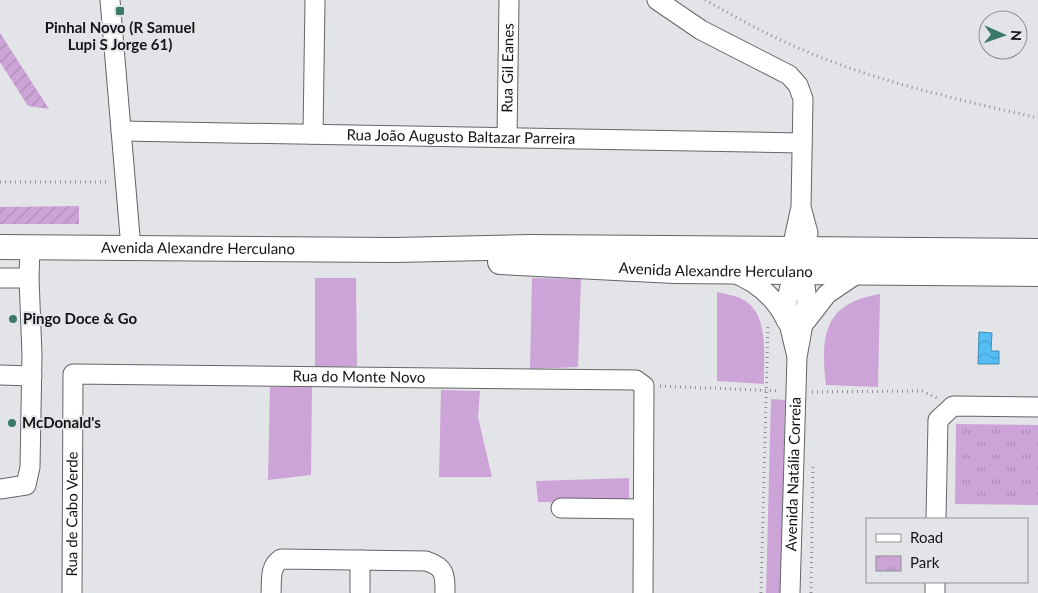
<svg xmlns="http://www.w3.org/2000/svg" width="1038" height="593" font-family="Lato,sans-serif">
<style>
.grass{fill:#cda4d7}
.park{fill:url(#park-tufts)}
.garden{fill:url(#garden-furrows)}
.water{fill:url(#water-waves);stroke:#418bb2}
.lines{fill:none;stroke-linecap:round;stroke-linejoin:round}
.minor-casing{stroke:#646569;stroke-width:21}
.major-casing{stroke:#646569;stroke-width:26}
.path{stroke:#8f8f92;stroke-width:3;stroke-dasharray:1 4;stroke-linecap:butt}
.minor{stroke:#fff;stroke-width:19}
.major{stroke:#fff;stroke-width:24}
.poi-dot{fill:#3b7966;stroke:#e3e4e7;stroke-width:2}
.labels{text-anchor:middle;stroke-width:4;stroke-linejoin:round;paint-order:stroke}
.poi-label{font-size:15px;font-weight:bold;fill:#151517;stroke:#e3e4e7;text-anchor:start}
.street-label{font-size:15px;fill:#151517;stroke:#e3e4e7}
</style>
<defs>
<pattern id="park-tufts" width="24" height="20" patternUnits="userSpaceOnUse" patternTransform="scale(1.25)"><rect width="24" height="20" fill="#cda4d7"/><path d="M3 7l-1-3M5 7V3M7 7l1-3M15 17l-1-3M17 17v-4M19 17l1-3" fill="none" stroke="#af8cb8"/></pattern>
<pattern id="garden-furrows" width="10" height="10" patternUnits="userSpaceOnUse" patternTransform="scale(1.25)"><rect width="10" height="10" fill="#cda4d7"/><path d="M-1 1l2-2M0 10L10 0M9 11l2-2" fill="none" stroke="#af8cb8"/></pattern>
<pattern id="water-waves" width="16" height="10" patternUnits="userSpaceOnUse" patternTransform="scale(1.25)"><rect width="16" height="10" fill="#54bef5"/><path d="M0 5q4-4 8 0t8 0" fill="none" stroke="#48a2d1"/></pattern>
</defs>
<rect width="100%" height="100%" fill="#e3e4e7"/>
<!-- grass -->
<g class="grass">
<path d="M315,278H356L357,366L315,368Z"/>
<path d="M532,278L581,279L578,367L530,369Z"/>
<path d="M717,292C724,294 733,295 740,298C771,312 763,356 764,384L717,381Z"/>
<path d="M880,294L878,387L826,385C820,335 824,303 880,294Z"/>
<path d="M312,386L311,475L268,480L270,387Z"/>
<path d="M441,390L480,391L478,417L492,477H439Z"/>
<path d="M771,399L785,400L781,593H766Z"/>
<path d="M629,478V503L538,502L536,481Z"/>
</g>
<!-- park -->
<path class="park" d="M956,424L1038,425V505L955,504Z"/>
<!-- garden -->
<g class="garden">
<path d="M0,33L49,109L28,106L0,62Z"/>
<path d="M79,206V224H0V207Z"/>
</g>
<!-- water -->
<path class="water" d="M979,332L992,333L991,351H999V364H978Z"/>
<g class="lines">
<!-- minor casing -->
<g class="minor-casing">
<g id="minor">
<path d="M110,0L131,248"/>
<path d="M657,0L701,30L789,75L798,85L803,99L801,207L794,239L800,250L808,233L801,207"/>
<path id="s1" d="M121,131L802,143"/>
<path d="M313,134L315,0"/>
<path id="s2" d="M507,137L509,0"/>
<path d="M731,272C756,281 776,298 787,322"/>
<path d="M0,278H29L30,247"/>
<path d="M806,321L827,294L858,273"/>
<path d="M0,375L32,376"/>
<path d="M0,489L26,485L30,467L32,355L29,278"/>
<path d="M561,508L642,509"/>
<path d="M936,519L938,420L953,406L1038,407"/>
<path d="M360,591V560"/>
<path id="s3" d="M72,593L73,374L636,380L644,386L643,593"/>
<path d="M271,593C272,580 269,567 281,559L426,561C445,567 445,574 445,593"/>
<path id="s4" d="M790,593L797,357L807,302L805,285L799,272C777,297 791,328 797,357"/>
<path d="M935,593V582"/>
</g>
</g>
<!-- major casing -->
<g class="major-casing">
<g id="major">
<path id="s5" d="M0,247L394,250L530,247L1038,251"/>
<path id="s6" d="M500,262L674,271L1038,274"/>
</g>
</g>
<!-- path -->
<g class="path">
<path d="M705,0C731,14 756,29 783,41C863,79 952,98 1038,118"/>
<path d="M0,182H110"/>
<path d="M660,386L779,391"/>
<path d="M812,392L922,391L937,398"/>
<path d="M761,593L768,324"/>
<path d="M811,593L813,464"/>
</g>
<!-- minor -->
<use href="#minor" class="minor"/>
<!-- major -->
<use href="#major" class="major"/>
</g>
<!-- markers -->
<g class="poi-dot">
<rect x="115" y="6" width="10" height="10" rx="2.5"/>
<circle cx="13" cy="319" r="5"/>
<circle cx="12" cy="423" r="5"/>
</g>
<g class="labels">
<!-- poi labels -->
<g class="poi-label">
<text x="120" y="33" text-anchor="middle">Pinhal Novo (R Samuel<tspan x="120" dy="17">Lupi S Jorge 61)</tspan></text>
<text x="23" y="324">Pingo Doce &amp; Go</text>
<text x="22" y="428">McDonald's</text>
</g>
<!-- street labels -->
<g class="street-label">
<text dy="5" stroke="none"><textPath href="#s2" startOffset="69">Rua Gil Eanes</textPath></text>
<text dy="5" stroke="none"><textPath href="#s1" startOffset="340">Rua João Augusto Baltazar Parreira</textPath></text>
<text dy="5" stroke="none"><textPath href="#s5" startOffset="198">Avenida Alexandre Herculano</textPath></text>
<text dy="5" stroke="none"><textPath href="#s6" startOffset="216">Avenida Alexandre Herculano</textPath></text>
<text dy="5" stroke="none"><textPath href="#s3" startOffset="505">Rua do Monte Novo</textPath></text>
<text dy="5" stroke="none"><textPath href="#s4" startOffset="119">Avenida Natália Correia</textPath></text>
<text dy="5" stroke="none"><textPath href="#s3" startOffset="79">Rua de Cabo Verde</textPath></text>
</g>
</g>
<!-- legend -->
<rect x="866" y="518" width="162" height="65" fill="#e3e4e7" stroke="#919194"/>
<rect x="876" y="534" width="25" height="8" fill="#ffffff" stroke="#919194"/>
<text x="910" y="543" font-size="15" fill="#151517">Road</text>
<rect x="876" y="556" width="25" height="15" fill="url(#park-tufts)" stroke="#919194"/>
<text x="910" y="568" font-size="15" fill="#151517">Park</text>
<!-- north arrow -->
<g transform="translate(1003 35) rotate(92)"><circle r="24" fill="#e3e4e7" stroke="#919194"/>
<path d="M0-4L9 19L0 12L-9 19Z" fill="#3b7966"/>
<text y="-8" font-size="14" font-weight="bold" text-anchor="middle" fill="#151517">N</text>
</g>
</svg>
